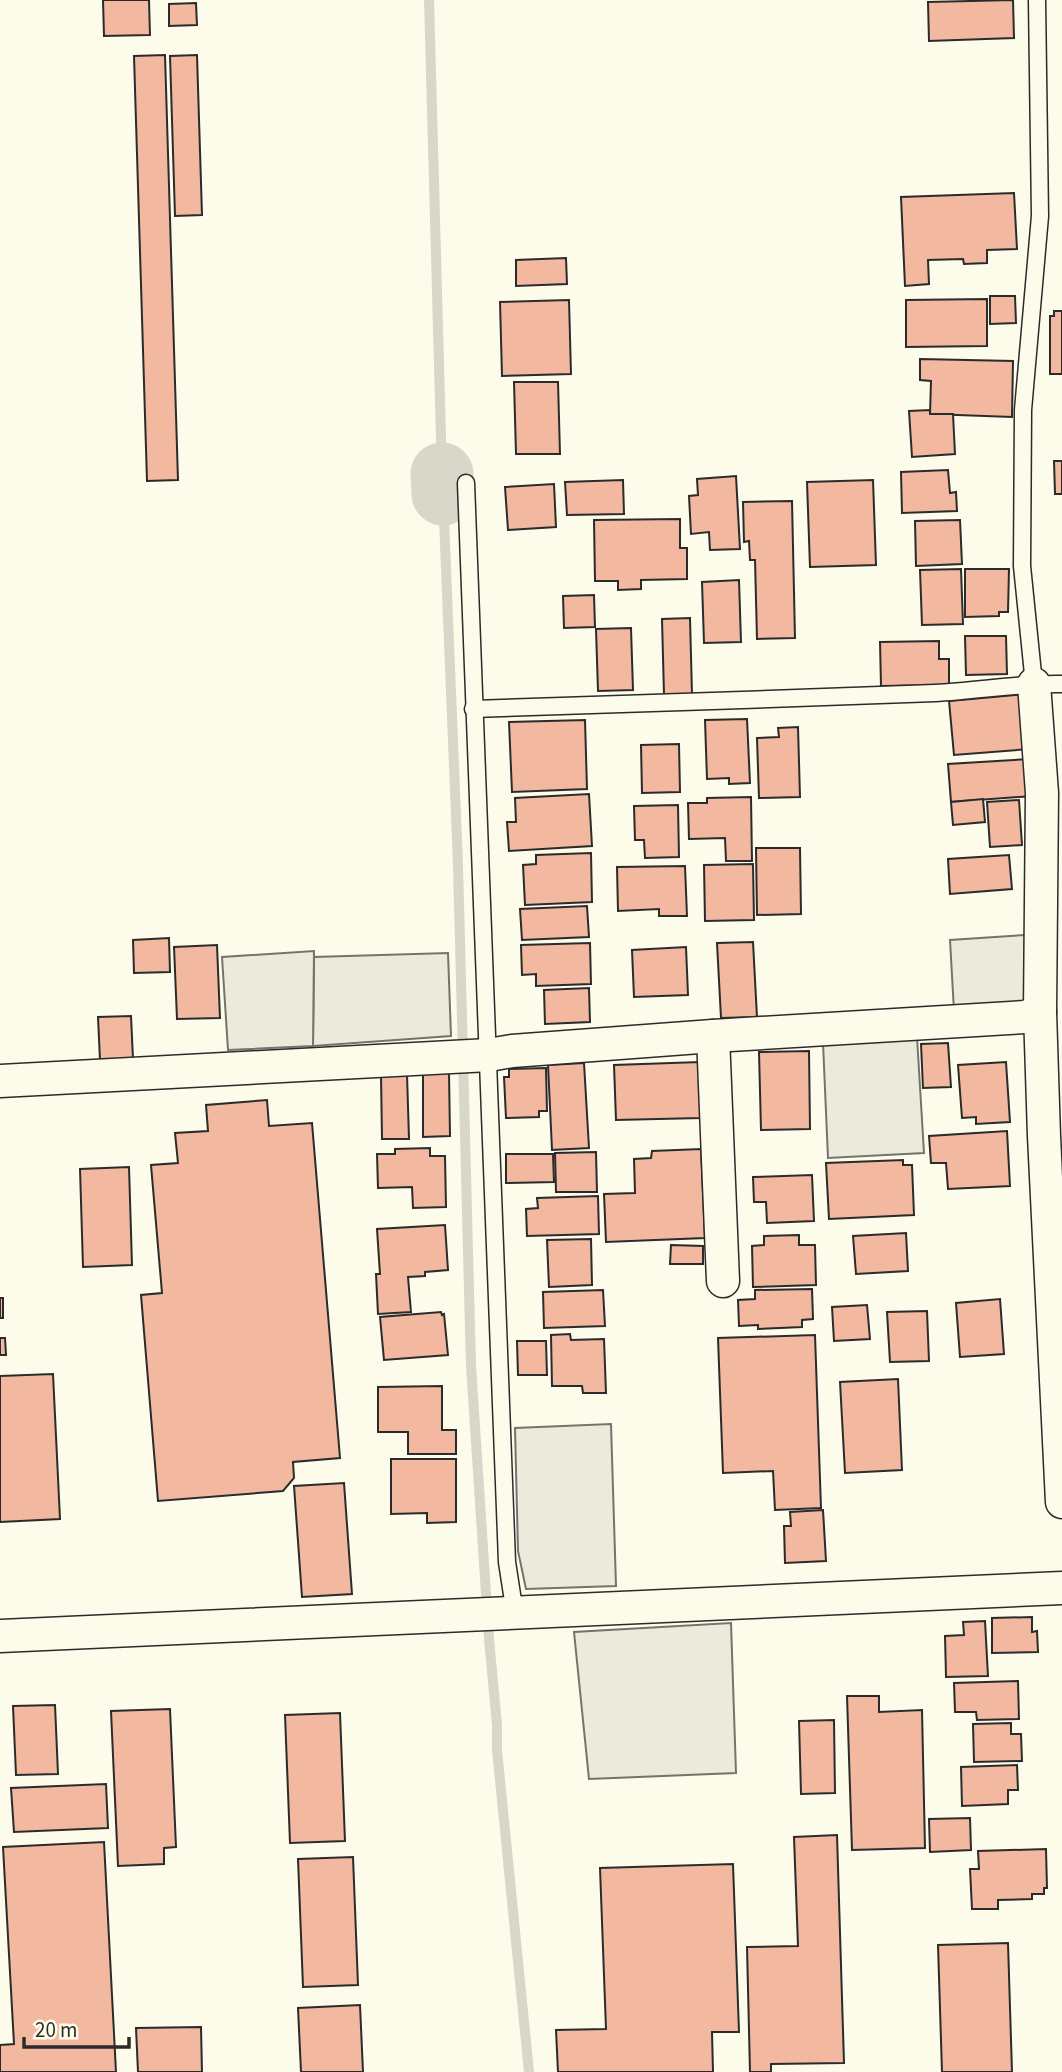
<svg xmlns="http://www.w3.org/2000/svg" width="1062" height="2072" font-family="'Source Sans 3',sans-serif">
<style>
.green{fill:#ecebdb;stroke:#74746e;stroke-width:2}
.parking{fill:#eceadb;stroke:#74746e;stroke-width:2}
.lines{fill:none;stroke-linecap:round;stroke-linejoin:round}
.stream{stroke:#d8d7c9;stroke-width:10}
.river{stroke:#d8d7c9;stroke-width:63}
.building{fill:#f2b8a0;stroke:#2b2b2b;stroke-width:2}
.service-casing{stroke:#2b2b2b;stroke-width:19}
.minor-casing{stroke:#2b2b2b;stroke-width:35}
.service{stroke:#fdfbea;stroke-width:16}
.minor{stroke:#fdfbea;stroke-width:32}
</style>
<rect width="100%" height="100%" fill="#fdfbea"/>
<!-- green -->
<g class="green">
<path d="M448,953L451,1036L313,1046L314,957Z"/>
<path d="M917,1037L924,1153L828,1158L823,1043Z"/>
</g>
<!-- parking -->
<g class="parking">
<path d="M1025,935L1024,1007L954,1011L950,940Z"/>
<path d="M314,951L313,1046L228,1050L222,957Z"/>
<path d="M611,1424L616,1586L526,1589L518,1551L515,1428Z"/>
<path d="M731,1623L736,1773L589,1779L574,1632Z"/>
</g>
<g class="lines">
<!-- stream -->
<g class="stream">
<path d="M429,0L442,474"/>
<path d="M443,494L458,865L471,1366L489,1639L497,1725V1750L529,2072"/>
</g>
<!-- river -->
<path class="river" d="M442,474L443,494"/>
</g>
<!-- building -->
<g class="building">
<path d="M103,0H149L150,35L104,36Z"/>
<path d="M1013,0L1014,38L929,41L928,2Z"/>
<path d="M196,3L197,25L169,26V4Z"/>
<path d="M165,55L178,480L147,481L134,56Z"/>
<path d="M197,55L202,215L175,216L170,56Z"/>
<path d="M1014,193L1017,249L987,250V263L964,264L963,259L928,260L929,284L905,286L901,197Z"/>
<path d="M566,258L567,284L516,286V260Z"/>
<path d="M990,296H1015L1016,323L990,324Z"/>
<path d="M987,299V346L906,347V300Z"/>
<path d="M569,300L571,374L502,376L500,302Z"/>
<path d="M1054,311H1062V374H1050V316H1054Z"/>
<path d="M920,359L1013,361L1012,417L930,414L931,381L920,380Z"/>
<path d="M514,382H558L560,454H516Z"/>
<path d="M930,410V414H953L955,454L912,457L909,411Z"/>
<path d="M1054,461H1062V494H1055Z"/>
<path d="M948,470L950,493L956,492L957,511L902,513L901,472Z"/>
<path d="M736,476L740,549L710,550L709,532L691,534L689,496L698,495L697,479Z"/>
<path d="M623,480L624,514L567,515L565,482Z"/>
<path d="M873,480L876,565L810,567L807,482Z"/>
<path d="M554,484L556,527L508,530L505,487Z"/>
<path d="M792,501L795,638L757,639L755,560H750L749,541L744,542L743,502Z"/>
<path d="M680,519V548H687V579L641,580V589L618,590V581H595L594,520Z"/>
<path d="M960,520L962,564L916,566L915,521Z"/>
<path d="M961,569L963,624L922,625L920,570Z"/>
<path d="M965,569H1009L1008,612H999V616L965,617Z"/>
<path d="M739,580L741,642L704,643L702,582Z"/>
<path d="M594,595L595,627L564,628L563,596Z"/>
<path d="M690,618L692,694L664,695L662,619Z"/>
<path d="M631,628L633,690L598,691L596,629Z"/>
<path d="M965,636H1006L1007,674L966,675Z"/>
<path d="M939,641V659H949V685L881,686L880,642Z"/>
<path d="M1026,694L1030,749L954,755L949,701Z"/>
<path d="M747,719L750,783L729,784V778L707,779L705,720Z"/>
<path d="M585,720L587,789L512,792L509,722Z"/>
<path d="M798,727L800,797L759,798L757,738L779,737L778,728Z"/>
<path d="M679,744L680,792L642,793L641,745Z"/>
<path d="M1029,759L1032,796L951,802L948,764Z"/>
<path d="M589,794L592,846L509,851L507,822H516L515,798Z"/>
<path d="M751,797L752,861H726L725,838L689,839L688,803H707V798Z"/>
<path d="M983,799L985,822L953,825L951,802Z"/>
<path d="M1019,800L1022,845L990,847L987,802Z"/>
<path d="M678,805L679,857L645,858L644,840H635L634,806Z"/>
<path d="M756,848H800L801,914L757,915Z"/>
<path d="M591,853L592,902L525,905L523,865L536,864V855Z"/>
<path d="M1009,855L1012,889L950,894L948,859Z"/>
<path d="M753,864L754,920L705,921L704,865Z"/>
<path d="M685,866L687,916H659V909L618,911L617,867Z"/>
<path d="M587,906L589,937L522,940L520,909Z"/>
<path d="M169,938L170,972L134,973L133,940Z"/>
<path d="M753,942L757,1017L721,1018L717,943Z"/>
<path d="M590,943L591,984L536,986V974L522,975L521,945Z"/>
<path d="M217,945L220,1018L177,1019L174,947Z"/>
<path d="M686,947L688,995L634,997L632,950Z"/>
<path d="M589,988L590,1022L545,1024L544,990Z"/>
<path d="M131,1016L133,1059L100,1060L98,1017Z"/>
<path d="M948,1043L951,1087L923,1088L921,1044Z"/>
<path d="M809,1051L810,1129L761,1130L759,1052Z"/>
<path d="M700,1062L701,1118L616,1120L614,1065Z"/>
<path d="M1006,1062L1010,1122L976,1124V1117L962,1118L958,1065Z"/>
<path d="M584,1063L589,1148L552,1150L548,1065Z"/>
<path d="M546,1068L547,1111H539V1117L506,1118L504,1077H509V1069Z"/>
<path d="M423,1072H449L450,1136L423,1137Z"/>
<path d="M407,1074L409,1139H382L381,1075Z"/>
<path d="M267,1100L269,1126L312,1123L340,1458L293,1462L294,1478L283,1491L158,1501L141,1295L162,1293L151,1165L178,1163L175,1133L208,1131L206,1105Z"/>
<path d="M1007,1131L1010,1186L948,1189L946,1163H931L929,1136Z"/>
<path d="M430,1148V1156H445L446,1207L413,1208L412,1187L378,1188L377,1154H395V1149Z"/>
<path d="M701,1149L705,1238L606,1242L604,1194L635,1193L634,1159L651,1158L652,1151Z"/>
<path d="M596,1152L597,1192H556L555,1153Z"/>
<path d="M506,1154H553L554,1182L506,1183Z"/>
<path d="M903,1160V1165H912L914,1215L829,1219L826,1163Z"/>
<path d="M129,1167L132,1265L83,1267L80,1169Z"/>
<path d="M812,1175L814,1221L767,1223L766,1202H754L753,1177Z"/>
<path d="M598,1196L599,1234L527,1236L526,1209L538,1208L537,1198Z"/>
<path d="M445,1225L448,1270L425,1272V1276L408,1277L411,1312L378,1314L376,1274H380L377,1229Z"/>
<path d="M906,1233L908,1271L856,1274L853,1236Z"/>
<path d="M799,1235V1245H815L816,1285L753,1287L752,1246L764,1245V1236Z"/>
<path d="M591,1239L592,1285L549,1287L547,1240Z"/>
<path d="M671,1245L703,1246V1264H670Z"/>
<path d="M812,1289L813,1319L802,1320V1327L758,1329V1325L739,1326L738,1300L755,1299V1290Z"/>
<path d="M603,1290L605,1326L544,1328L543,1292Z"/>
<rect x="0" y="1298" width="3" height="20"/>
<path d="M1000,1299L1004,1354L960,1357L956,1303Z"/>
<path d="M867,1305L870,1339L834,1341L832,1307Z"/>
<path d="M927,1311L929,1361L890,1362L887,1312Z"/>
<path d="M441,1312L442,1315L444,1314L448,1355L384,1360L380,1317Z"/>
<path d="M570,1334L571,1340L604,1339L606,1393H583L582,1386H552L551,1335Z"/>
<path d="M815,1335L821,1508L775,1510L773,1471L723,1473L718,1338Z"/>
<path d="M0,1338H5L6,1355H0Z"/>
<path d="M517,1341H546L547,1375H518Z"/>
<path d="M53,1374L60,1519L0,1522V1376Z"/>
<path d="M898,1379L902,1470L845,1473L840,1382Z"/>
<path d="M442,1386V1430H456V1454H408V1432H378V1387Z"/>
<path d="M391,1459H456V1522L427,1523V1513L391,1514Z"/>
<path d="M344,1483L352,1594L302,1597L294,1486Z"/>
<path d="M823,1510L826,1561L785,1563L784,1526H791L790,1512Z"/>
<path d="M1032,1617V1632L1037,1631L1038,1652L992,1653V1618Z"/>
<path d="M985,1621L988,1676L946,1677L945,1636L964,1635L963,1622Z"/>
<path d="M1018,1681L1019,1719L977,1720L976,1712H955L954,1683Z"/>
<path d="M847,1696H879V1712L922,1710L925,1848L852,1850Z"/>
<path d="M55,1705L58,1774L16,1775L13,1706Z"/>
<path d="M170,1709L176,1847L164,1848V1864L118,1866L111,1711Z"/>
<path d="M340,1713L345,1841L290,1843L285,1715Z"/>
<path d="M834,1720L835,1793L801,1794L799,1721Z"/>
<path d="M1011,1723V1734H1021L1022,1761L974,1762L973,1724Z"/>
<path d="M1017,1765L1018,1790H1008V1804L962,1806L961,1767Z"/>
<path d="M106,1784L108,1828L14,1832L11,1788Z"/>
<path d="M970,1818L971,1850L930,1852L929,1819Z"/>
<path d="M837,1835L844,2063L771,2064V2072H750L747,1947L798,1946L794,1837Z"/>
<path d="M104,1842L116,2072H0V2045L14,2044L3,1847Z"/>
<path d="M1046,1849L1047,1888H1044V1894H1032V1899L998,1900V1909H972L970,1869H979L978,1851Z"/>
<path d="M353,1857L358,1985L303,1987L298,1859Z"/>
<path d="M733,1864L739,2032H712L713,2072H558L556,2030L606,2029L600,1868Z"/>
<path d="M1008,1943L1012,2072H942L938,1945Z"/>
<path d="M360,2005L363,2072H301L298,2008Z"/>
<path d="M201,2027L202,2072H138L136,2028Z"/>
</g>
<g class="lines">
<!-- service casing -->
<g class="service-casing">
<g id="service">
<path d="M466,483L507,1562L515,1614"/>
<path d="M1034,684L1022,566L1023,410L1040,216L1037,0"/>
<path d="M473,709C627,705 781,698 935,693C978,691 1019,683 1062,684"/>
</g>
</g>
<!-- minor casing -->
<g class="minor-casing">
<g id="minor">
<path d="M1034,684L1042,793L1040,1012L1044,1136L1062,1502"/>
<path d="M713,1036L723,1281"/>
<path d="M0,1081L489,1055L512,1051L713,1036L1025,1017L1040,1012"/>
<path d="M0,1636L1062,1588"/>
</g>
</g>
<!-- service -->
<use href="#service" class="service"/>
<!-- minor -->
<use href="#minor" class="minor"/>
</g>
<!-- scale -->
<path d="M24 2037v10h105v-10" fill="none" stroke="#2b2b2b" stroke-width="3.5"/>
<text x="35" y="2037" font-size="21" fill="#2b2b2b" stroke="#fdfbea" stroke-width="5" paint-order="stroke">20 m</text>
</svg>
